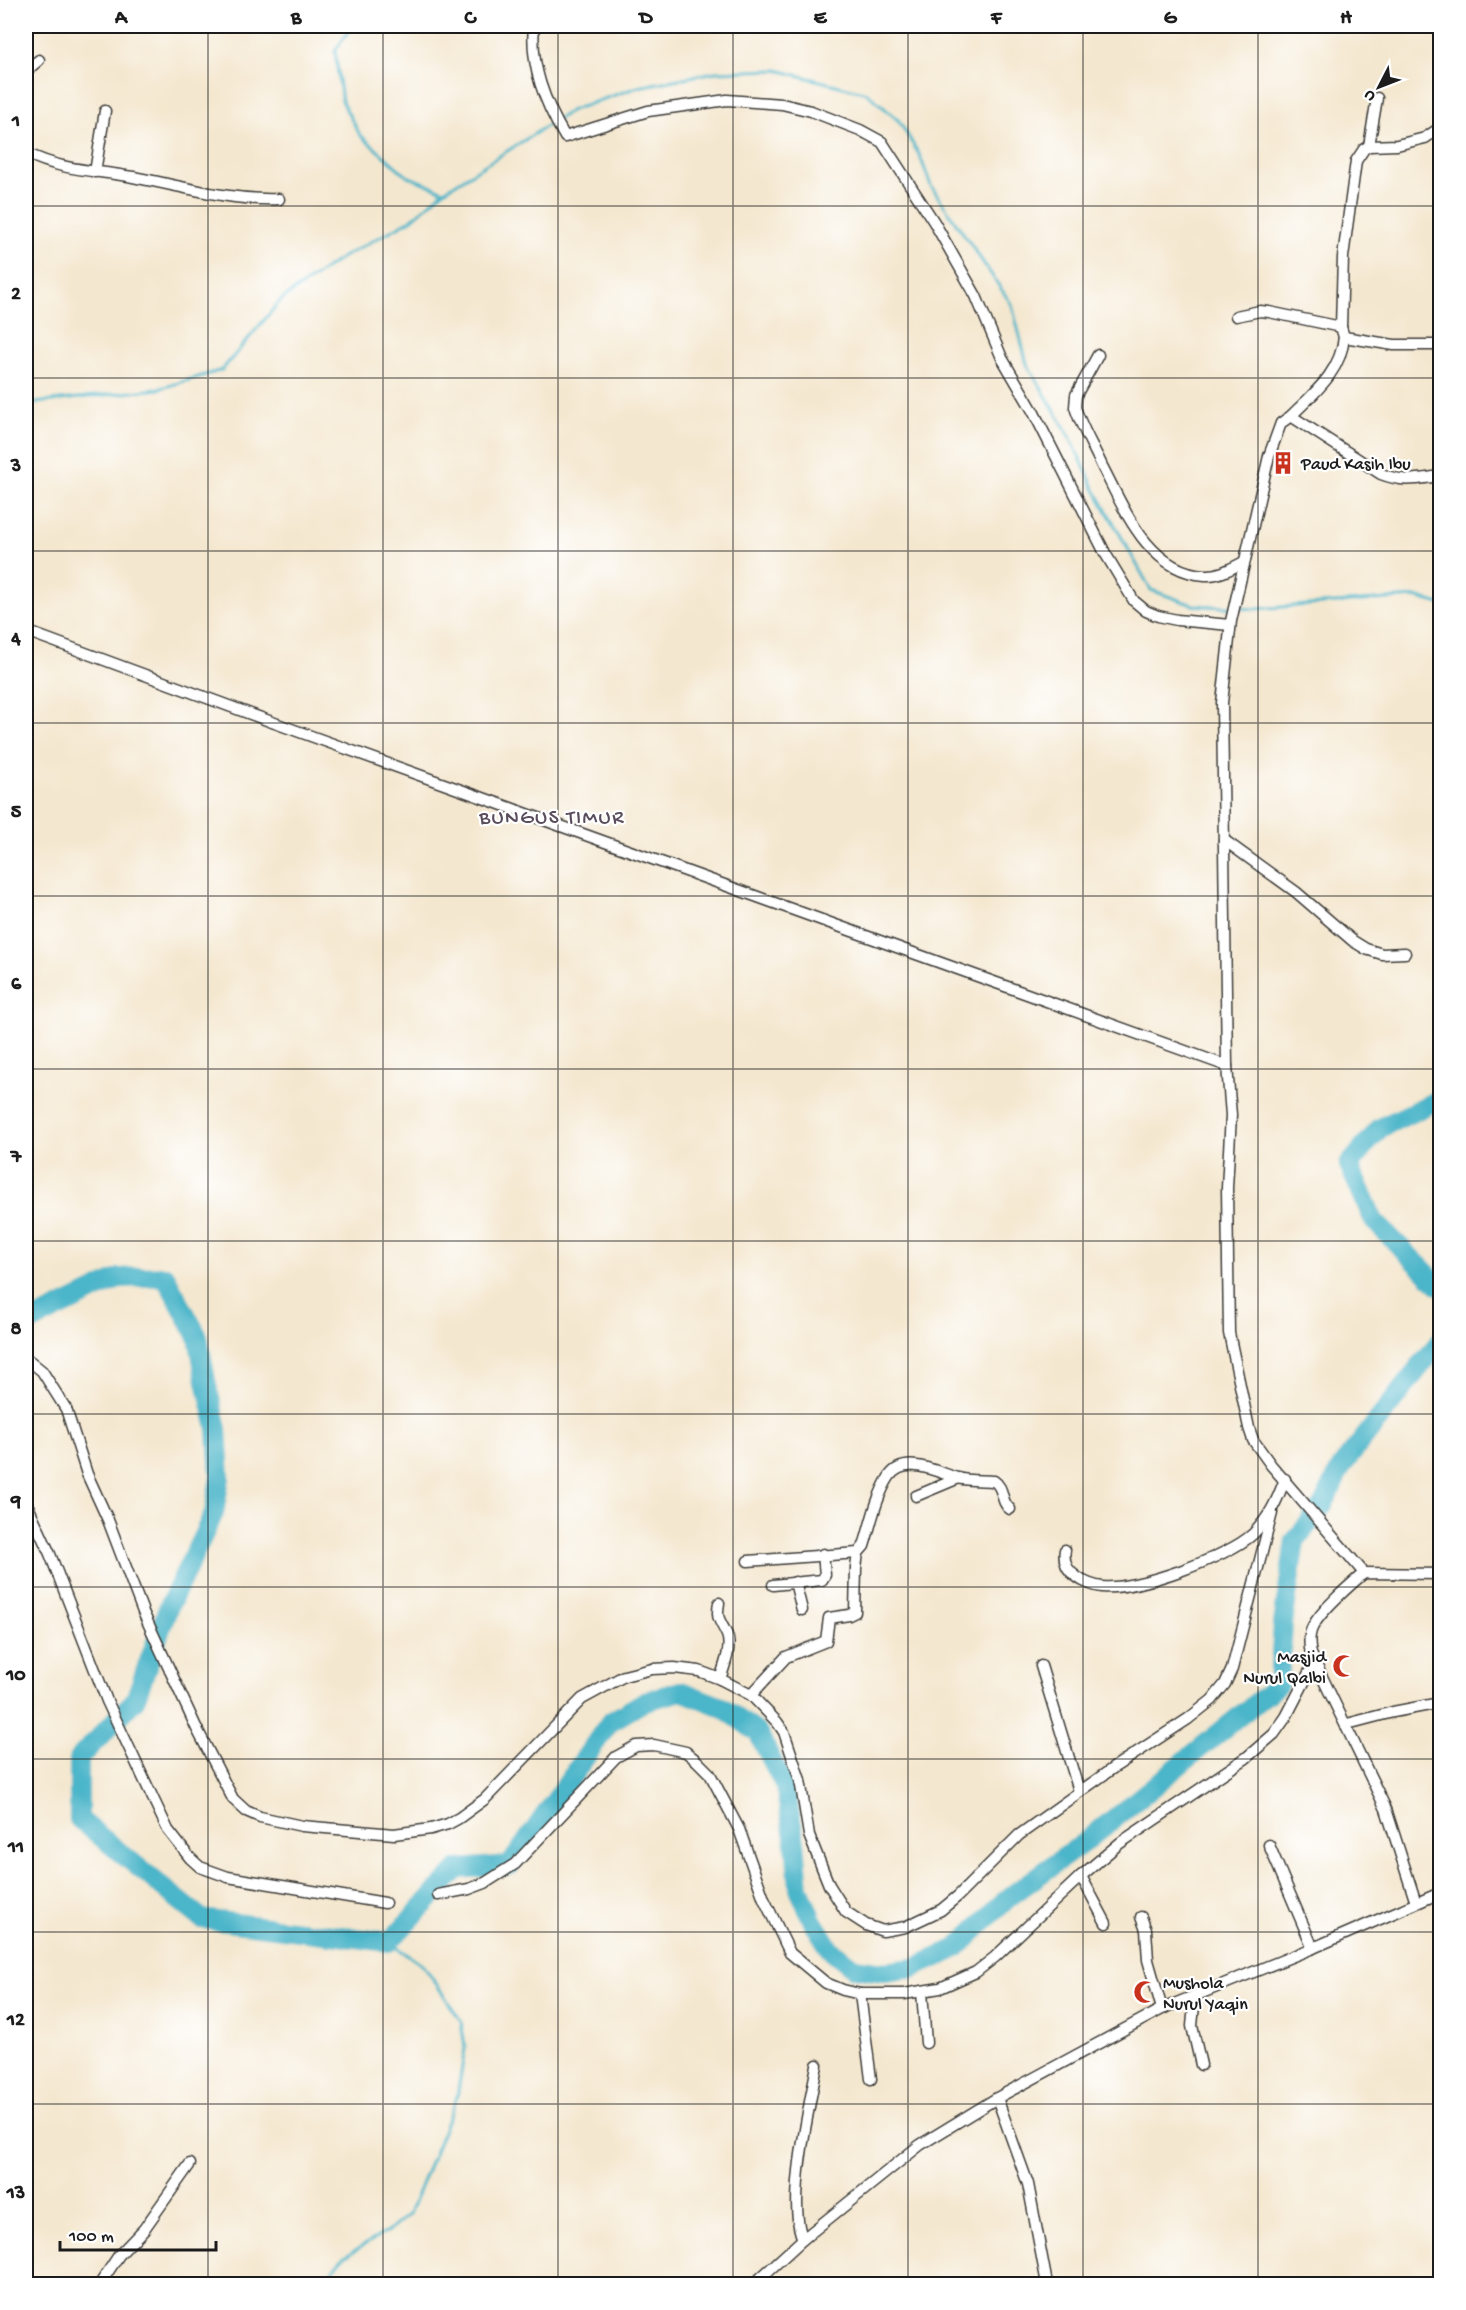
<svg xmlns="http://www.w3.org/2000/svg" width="1466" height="2310" font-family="'Gochi Hand',sans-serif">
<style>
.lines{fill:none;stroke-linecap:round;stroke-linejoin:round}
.stream{stroke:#4bb5c9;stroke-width:3}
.river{stroke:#4bb5c9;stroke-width:20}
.minor-casing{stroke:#3c3a37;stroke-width:13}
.minor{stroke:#fff;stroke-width:10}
.grid{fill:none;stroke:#1c1c1c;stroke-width:1.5;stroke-opacity:0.55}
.labels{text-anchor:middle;stroke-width:4.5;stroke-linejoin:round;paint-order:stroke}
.poi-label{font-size:18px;fill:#1c1c1c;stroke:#fff;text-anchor:start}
.quarter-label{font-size:21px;letter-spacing:1.5px;fill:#5a4e5d;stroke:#fff}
.neatline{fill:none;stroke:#1c1c1c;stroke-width:2}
.grid-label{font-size:20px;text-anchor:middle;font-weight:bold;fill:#1c1c1c}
</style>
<rect width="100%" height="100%" fill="#fff"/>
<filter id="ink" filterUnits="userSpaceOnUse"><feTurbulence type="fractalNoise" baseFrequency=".0167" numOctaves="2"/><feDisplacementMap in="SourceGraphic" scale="12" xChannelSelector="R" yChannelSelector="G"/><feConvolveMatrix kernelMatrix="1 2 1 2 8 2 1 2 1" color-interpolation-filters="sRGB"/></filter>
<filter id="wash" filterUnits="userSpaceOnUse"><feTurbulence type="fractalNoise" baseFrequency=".008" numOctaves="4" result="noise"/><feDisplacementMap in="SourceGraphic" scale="24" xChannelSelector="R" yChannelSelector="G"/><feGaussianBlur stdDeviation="1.35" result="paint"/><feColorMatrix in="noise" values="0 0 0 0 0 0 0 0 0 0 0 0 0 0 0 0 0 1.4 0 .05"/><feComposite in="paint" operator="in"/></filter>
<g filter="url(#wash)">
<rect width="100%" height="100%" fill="#f4e7cf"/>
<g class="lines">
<!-- stream -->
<g class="stream">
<path d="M352,26L335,51L342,102L360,135L407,176L444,191"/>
<path d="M26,404L158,389L222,370L281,300L341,258L411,220L444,191L572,110L638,87L715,72L777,70L867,93L899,121L920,156L931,186L1012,305L1027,364L1068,433L1094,488L1151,590L1193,605L1255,609L1415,597L1440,604"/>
<path d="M321,2284L344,2257L391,2229L409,2214L457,2097L465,2048L461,2021L425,1967L389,1942"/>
</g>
<!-- river -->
<g class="river">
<path d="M1440,1099L1380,1128L1349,1165L1374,1221L1440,1286"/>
<path d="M26,1324L120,1278L165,1276L198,1337L206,1381L217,1429L220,1477L214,1513L169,1606L135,1700L79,1758V1819L202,1919L389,1942L458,1869L510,1865L610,1722L645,1701L681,1691L722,1707L758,1733L785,1786L795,1843L799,1888L812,1920L830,1949L854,1968L884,1972L914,1968L957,1948L1008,1898L1090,1838L1279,1684L1283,1624L1295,1541L1323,1505L1342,1466L1440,1341"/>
</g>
</g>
</g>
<g filter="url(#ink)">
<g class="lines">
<!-- minor casing -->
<g class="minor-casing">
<g id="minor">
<path d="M534,26C530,66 545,103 565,137L648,111L727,100L782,104L811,111L860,130L882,142L934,222L976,296L1002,358L1033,411L1105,553L1134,601L1146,611L1158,616L1177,620L1230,625"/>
<path d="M26,71L39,60"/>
<path d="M26,138V153"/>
<path d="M1369,146L1377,98"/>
<path d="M26,153C62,171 95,170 133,177C182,186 229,201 279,199"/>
<path d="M95,172L105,111"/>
<path d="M1236,316L1260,311L1269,312L1341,327L1344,337L1394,345H1440"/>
<path d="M1341,327L1343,257L1356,161L1364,149L1369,146L1397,145L1425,138L1440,128"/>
<path d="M1098,355L1076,395L1075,407C1081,427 1093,446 1102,466C1124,508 1148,572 1205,575C1219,576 1232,568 1244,562"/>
<path d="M1291,416C1314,393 1341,372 1344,337"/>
<path d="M26,631L272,722L1227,1066"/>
<path d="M1224,840L1296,892L1353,941L1366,949L1382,954L1405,953"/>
<path d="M26,1358L42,1371L66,1409L87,1474L108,1520L143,1612L196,1727L233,1799L246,1811L260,1817L302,1826L394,1834L431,1829L448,1824L459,1818L485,1799L582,1699L624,1676L652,1669L674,1668L699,1671L720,1679L751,1695L777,1722L784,1732L800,1780L809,1835L829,1885L846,1912L866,1925L883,1931L905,1927L941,1910L958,1896L1019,1835L1116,1766L1188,1719L1212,1700L1225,1684L1232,1669L1272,1513"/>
<path d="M916,1496L959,1478"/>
<path d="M26,1502L50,1554L107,1701L168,1830L190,1858L200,1867L228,1877L385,1903"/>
<path d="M1065,1550C1063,1561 1067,1571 1077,1577C1083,1582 1094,1586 1102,1587C1136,1591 1228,1557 1253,1534C1269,1518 1277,1501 1285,1479"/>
<path d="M748,1561L858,1553L864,1546C871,1524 876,1497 889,1477C904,1454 937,1472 957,1478C968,1481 982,1480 994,1481C1005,1488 1000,1502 1010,1509"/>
<path d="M1364,1573L1271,1465L1253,1440L1249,1428L1229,1333L1227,1188L1231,1115L1227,1066L1222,703L1231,621L1269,456L1281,423L1291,416L1381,474C1404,483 1417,479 1440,476"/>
<path d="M795,1582L802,1610"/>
<path d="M773,1585L822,1580L825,1575L823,1554"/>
<path d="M719,1603C716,1621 720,1619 727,1635C732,1647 724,1667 720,1679"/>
<path d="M1041,1666L1079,1791"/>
<path d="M751,1695L786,1657L826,1641L829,1618L849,1615L855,1612L856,1568L858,1553"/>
<path d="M1347,1724L1393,1712L1440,1703"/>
<path d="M1269,1845L1313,1948"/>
<path d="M1081,1876L1106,1923"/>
<path d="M438,1895L469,1889L485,1883L515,1864L616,1757L636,1746L654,1745L686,1752L697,1761L710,1774L739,1829L764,1899L790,1953L826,1983L843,1990L860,1994H904L940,1988L976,1972L995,1957L1081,1876L1120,1843L1246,1758L1274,1734L1286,1717L1315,1661"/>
<path d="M1416,1903L1386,1809L1311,1654C1309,1645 1308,1635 1313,1626C1323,1608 1349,1586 1364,1573L1440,1574"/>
<path d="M1141,1917L1146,1930L1148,1960L1162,2009"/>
<path d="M922,1992L926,2043"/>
<path d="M860,1994L871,2079"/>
<path d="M1195,1995L1192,2026L1201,2065"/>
<path d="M997,2098L1028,2184L1047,2284"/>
<path d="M803,2239C786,2205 810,2105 817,2065"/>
<path d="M100,2284L119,2255L144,2229L190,2164"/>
<path d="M754,2284L803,2239L920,2145L997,2098L1162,2009L1313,1948L1440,1893"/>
</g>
</g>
<!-- minor -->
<use href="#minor" class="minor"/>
</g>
</g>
<!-- grid -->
<path class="grid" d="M208,26V2284M383,26V2284M558,26V2284M733,26V2284M908,26V2284M1083,26V2284M1258,26V2284M26,206H1440M26,378H1440M26,551H1440M26,723H1440M26,896H1440M26,1069H1440M26,1241H1440M26,1414H1440M26,1587H1440M26,1759H1440M26,1932H1440M26,2104H1440"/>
<!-- icons -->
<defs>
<g id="building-bare" transform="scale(1.8)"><path d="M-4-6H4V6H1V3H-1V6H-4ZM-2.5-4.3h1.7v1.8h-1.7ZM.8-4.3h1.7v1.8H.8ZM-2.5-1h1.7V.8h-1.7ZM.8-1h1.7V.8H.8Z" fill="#c8321e" stroke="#fff" stroke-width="2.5" paint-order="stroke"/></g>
<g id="mosque-bare" transform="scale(1.8)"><path d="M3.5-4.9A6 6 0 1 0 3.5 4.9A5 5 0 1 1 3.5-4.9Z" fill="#c8321e" stroke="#fff" stroke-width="2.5" paint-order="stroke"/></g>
</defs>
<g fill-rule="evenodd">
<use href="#building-bare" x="1283" y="463"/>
<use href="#mosque-bare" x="1344" y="1666"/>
<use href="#mosque-bare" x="1145" y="1992"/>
</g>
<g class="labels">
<!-- poi labels -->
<g class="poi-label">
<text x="1301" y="469">Paud Kasih Ibu</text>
<text x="1326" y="1662" text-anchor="end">Masjid<tspan x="1326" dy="21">Nurul Qalbi</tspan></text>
<text x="1163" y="1988">Mushola<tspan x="1163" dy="21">Nurul Yaqin</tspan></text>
</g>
<!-- quarter labels -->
<g class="quarter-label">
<text x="552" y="823">BUNGUS TIMUR</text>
</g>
</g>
<!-- margin -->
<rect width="1466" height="2310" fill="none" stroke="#fff" stroke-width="66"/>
<!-- north arrow -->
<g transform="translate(1379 87) rotate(228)" stroke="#ffffff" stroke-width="4.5" paint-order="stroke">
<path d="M0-4.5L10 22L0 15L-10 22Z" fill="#1c1c1c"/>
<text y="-9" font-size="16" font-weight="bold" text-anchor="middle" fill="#1c1c1c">U</text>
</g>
<!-- scale -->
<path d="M60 2241v9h156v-9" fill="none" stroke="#1c1c1c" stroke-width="3"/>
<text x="69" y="2241" font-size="18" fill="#1c1c1c" stroke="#ffffff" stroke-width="4.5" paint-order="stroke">100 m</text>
<rect x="33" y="33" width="1400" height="2244" class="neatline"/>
<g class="grid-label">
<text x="121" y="23">A</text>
<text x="296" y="23">B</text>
<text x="470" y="23">C</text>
<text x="646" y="23">D</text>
<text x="820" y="23">E</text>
<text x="996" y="23">F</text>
<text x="1170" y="23">G</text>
<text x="1346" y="23">H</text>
<text x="16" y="126">1</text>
<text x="16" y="299">2</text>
<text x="16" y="471">3</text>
<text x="16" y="644">4</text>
<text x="16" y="817">5</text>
<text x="16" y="989">6</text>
<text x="16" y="1162">7</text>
<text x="16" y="1334">8</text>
<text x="16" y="1507">9</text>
<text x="16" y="1680">10</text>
<text x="16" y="1852">11</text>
<text x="16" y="2025">12</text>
<text x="16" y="2198">13</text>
</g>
</svg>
